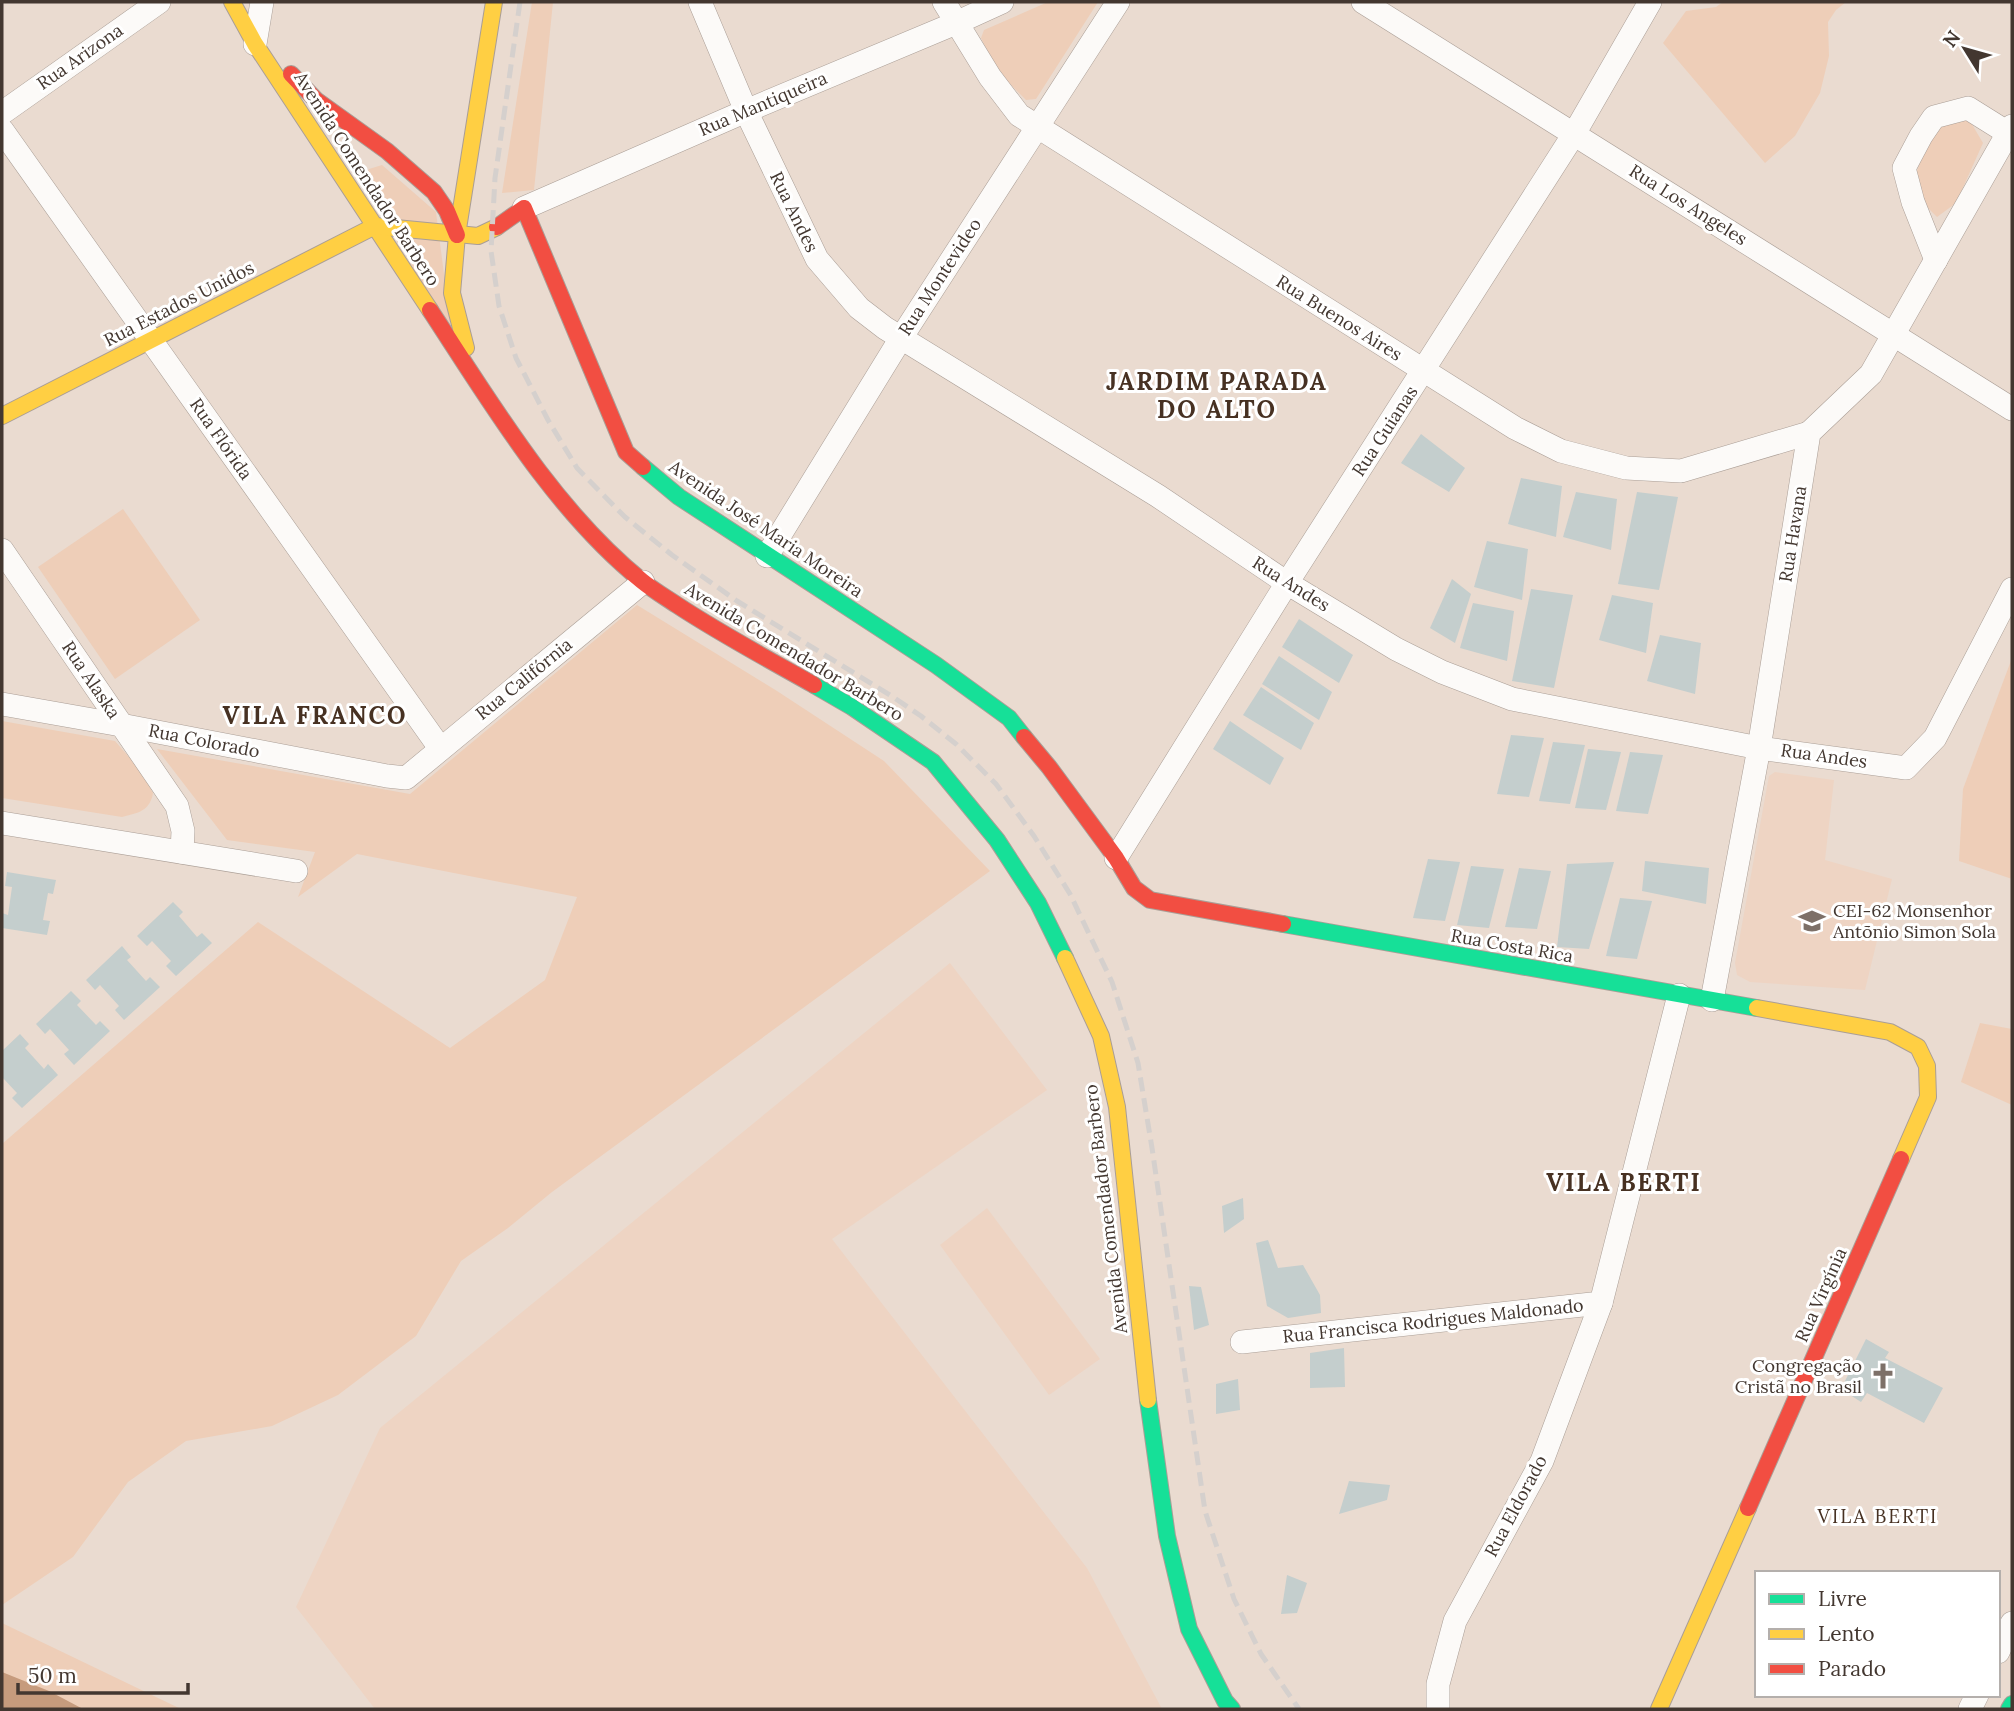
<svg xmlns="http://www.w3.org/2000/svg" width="2014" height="1711" font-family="Lora,serif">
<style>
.built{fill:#eed4c3}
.green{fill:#eeceb8}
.water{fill:#c69b7d}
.building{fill:#c4cecd}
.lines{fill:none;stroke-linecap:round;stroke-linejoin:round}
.street-casing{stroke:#aa9e96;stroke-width:24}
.fast-casing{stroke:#aa9e96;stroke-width:18}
.slow-casing{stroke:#aa9e96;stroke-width:18}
.jam-casing{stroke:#aa9e96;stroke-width:18}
.street{stroke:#fcfaf8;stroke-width:23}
.fast{stroke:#16e098;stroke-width:16}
.slow{stroke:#ffcf43;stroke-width:16}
.jam{stroke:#f24e42;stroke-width:16}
.rail{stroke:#d5d0cd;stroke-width:5;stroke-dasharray:14 7;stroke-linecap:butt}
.labels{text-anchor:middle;stroke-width:6;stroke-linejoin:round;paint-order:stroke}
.street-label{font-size:18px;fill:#433730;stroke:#fff}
.poi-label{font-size:18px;fill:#433730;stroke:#fff;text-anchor:start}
.neighbourhood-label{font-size:19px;letter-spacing:2px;fill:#473122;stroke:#fff}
.district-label{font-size:24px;font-weight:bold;letter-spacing:2px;fill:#473122;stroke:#fff}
</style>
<rect width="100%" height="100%" fill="#eadbd0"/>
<!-- built -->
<g class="built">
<path d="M1775,772L1834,780L1825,860L1892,879L1865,990L1750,982L1737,975L1735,963L1769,776Z"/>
<path d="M950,963L1047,1090L832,1239L1087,1568L1162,1709H375L296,1607L380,1428Z"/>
<path d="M987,1208L1100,1359L1049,1395L940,1245Z"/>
</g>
<!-- green -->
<g class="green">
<path d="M532,2H553L534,190L502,193Z"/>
<path d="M1048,2H1098L1036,99L1026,100L997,71L981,38L984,30Z"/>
<path d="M1723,2H1846L1836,10L1828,22L1829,56L1820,93L1795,136L1765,163L1663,43L1686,11L1716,7Z"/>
<path d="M1945,121H1970L1983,143L1956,203L1937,217L1924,204L1916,174L1924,150Z"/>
<path d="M382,165L436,212L452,336L363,180L369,169Z"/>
<path d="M123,509L200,620L115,679L38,567Z"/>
<path d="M637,605L777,691L884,761L990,871L552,1192L508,1228L461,1261L416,1336L338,1395L272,1426L186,1441L128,1482L73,1557L2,1605V1144L258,922L450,1048L545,980L577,897L357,854L298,897L315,852L227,840L157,749L410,794Z"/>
<path d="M2012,658V879L1959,861L1963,789Z"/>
<path d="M2,721L115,741L141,771L153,793C150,811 138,813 122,817L2,798Z"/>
<path d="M1980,1023L2012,1029V1105L1961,1082Z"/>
<path d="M2,1623L181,1709H2Z"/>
</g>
<!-- water -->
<path class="water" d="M2,1672L49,1691L83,1709H2Z"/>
<!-- building -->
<g class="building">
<path d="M1421,434L1465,468L1449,492L1401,463Z"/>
<path d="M1521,478L1562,486L1556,537L1508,524Z"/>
<path d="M1576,492L1617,499L1611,550L1563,537Z"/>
<path d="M1637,492L1678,497L1659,590L1618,584Z"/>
<path d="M1487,541L1528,549L1522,600L1474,587Z"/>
<path d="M1452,579L1471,594L1455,643L1430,628Z"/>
<path d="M1531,589L1573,595L1554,688L1512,681Z"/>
<path d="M1612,595L1653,603L1646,653L1599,640Z"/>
<path d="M1473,603L1514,611L1507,661L1460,648Z"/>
<path d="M1299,619L1353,655L1339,683L1282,647Z"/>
<path d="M1660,635L1701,643L1695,694L1647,681Z"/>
<path d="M1279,656L1332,692L1319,720L1262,684Z"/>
<path d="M1261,687L1314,723L1301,750L1243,715Z"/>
<path d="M1230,721L1284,758L1270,785L1213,749Z"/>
<path d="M1511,735L1544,738L1529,797L1497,794Z"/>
<path d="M1553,742L1585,745L1570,804L1539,801Z"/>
<path d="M1588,749L1621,752L1606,810L1575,808Z"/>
<path d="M1630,752L1663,755L1648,814L1616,811Z"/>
<path d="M1428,859L1460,862L1445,921L1413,918Z"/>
<path d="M1645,861L1709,868L1706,904L1642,891Z"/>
<path d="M1614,862L1589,949L1557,947L1567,864Z"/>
<path d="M1471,866L1504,869L1489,928L1457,925Z"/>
<path d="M1519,868L1551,871L1537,929L1505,927Z"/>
<path d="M7,872L56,880L53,894L48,893L43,920L50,921L47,935L2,928V913L8,915L12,887L5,886Z"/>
<path d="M1620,898L1652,901L1637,959L1606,956Z"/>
<path d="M173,902L183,912L179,916L197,937L202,933L212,943L176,976L166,966L171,961L152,941L147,946L137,936Z"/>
<path d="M122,946L131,957L127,960L146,981L150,977L160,987L124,1020L115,1010L119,1006L100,985L95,990L86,980Z"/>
<path d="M71,991L81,1001L77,1005L96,1025L100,1021L110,1031L74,1065L64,1054L69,1050L50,1029L45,1034L36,1024Z"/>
<path d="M20,1034L29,1044L25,1048L44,1069L48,1064L58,1075L22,1108L12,1098L17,1093L2,1077V1051Z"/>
<path d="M1243,1198L1244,1219L1224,1233L1222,1206Z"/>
<path d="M1268,1240L1278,1268L1303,1265L1320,1295L1321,1313L1288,1318L1267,1306L1256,1243Z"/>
<path d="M1189,1286L1201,1287L1209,1325L1194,1330Z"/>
<path d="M1866,1339L1889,1352L1885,1358L1943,1388L1924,1423L1867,1393L1861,1402L1841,1389Z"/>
<path d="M1344,1348L1345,1387L1310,1388V1353Z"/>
<path d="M1238,1379L1240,1410L1216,1414V1384Z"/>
<path d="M1349,1481L1390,1485L1387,1500L1339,1514Z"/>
<path d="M1287,1575L1307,1583L1297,1613L1281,1614Z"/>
</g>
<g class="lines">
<!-- street casing -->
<g class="street-casing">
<g id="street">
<path d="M700,2L746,111L817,259L859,308L885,328L1158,496L1287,583L1396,649L1442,672L1512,699L1759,748L1906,768L1935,738L2012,589"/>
<path d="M944,2L990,77L1019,115L1515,428L1561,451L1626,468L1681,471L1809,433"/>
<path d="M1363,2L2012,409"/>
<path d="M255,44L262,2"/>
<path d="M2,113L159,2"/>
<path d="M2,130L440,748"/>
<path d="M524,208L746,111L956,23L1002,2"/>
<path d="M1936,260L1913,202L1904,168L1921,136L1934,117L1968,108L2008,133"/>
<path d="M2,550L177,806L183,831L182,852"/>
<path d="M767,556L901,338L1118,2"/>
<path d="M2,704L121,725L387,776L406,778L643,582"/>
<path d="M2,823L296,871"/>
<path d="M1116,858L1287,583L1574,134L1650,2"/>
<path d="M1712,1000L1759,748L1809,433L1871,374L2012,126"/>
<path d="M1242,1342L1601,1303L1679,995"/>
<path d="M1998,1652L2012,1623"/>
<path d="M1438,1709V1684L1455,1621L1542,1461L1601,1303"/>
<path d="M1970,1709L1977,1695"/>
</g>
</g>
<!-- fast casing -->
<g class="fast-casing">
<g id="fast">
<path d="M643,467L679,497L936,665L1009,718L1024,737"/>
<path d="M814,685L852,707L933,762L997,840L1038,903L1065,958"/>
<path d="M1283,924L1757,1008"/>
<path d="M1148,1400L1167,1536L1189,1629L1225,1701L1232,1709"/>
<path d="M2009,1709L2012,1704"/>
</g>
</g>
<!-- slow casing -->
<g class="slow-casing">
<g id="slow">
<path d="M232,2L255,44L430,310"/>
<path d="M466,348L452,293L457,235L494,2"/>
<path d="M2,416L375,226L478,236L497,227"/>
<path d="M1065,958L1101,1036L1117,1107L1148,1400"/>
<path d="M1757,1008L1890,1032L1918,1047L1927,1066L1928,1097L1901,1159"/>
<path d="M1659,1709L1748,1508"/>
</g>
</g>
<!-- jam casing -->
<g class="jam-casing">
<g id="jam">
<path d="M291,74L316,100L387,151L434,192L447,211L457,235"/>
<path d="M497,227L524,208L626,452L643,467"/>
<path d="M430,310C491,403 554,510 642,581C653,590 665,597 677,605C721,634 768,659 814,685"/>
<path d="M1024,737L1049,767L1116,858L1134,888L1150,900L1283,924"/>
<path d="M1748,1508L1901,1159"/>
</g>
</g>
<!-- street -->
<use href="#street" class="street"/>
<!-- fast -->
<use href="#fast" class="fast"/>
<!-- slow -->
<use href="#slow" class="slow"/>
<!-- jam -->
<use href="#jam" class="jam"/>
<!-- rail -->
<path class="rail" d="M520,2L495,178L491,251L499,306L516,358L548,420L577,468L625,517L672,555L737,601L893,697L921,716L956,744L996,784L1034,836L1070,894L1112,982L1138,1063L1152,1148L1205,1511L1234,1599L1261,1654L1299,1709"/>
</g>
<!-- icons -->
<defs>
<g id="school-bare" transform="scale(2.1)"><path d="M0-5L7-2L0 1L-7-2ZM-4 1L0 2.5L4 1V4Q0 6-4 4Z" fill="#7d7068" stroke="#fff" stroke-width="2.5" paint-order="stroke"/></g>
<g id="church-bare" transform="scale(2.1)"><path d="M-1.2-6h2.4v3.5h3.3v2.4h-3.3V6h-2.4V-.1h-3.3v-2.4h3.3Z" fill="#7d7068" stroke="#fff" stroke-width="2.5" paint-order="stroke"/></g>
</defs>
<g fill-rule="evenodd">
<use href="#school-bare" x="1812" y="921"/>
<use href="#church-bare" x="1883" y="1376"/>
</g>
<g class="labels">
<!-- street labels -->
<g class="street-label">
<text transform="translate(80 57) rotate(-35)" y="6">Rua Arizona</text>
<text transform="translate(763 104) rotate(-23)" y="6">Rua Mantiqueira</text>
<text transform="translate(367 179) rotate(57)" y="6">Avenida Comendador Barbero</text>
<text transform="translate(1688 205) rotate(32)" y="6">Rua Los Angeles</text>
<text transform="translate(794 212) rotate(64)" y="6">Rua Andes</text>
<text transform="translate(940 277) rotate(-57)" y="6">Rua Montevideo</text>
<text transform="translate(179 304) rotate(-27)" y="6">Rua Estados Unidos</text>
<text transform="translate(1339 318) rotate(32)" y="6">Rua Buenos Aires</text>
<text transform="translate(1385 431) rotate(-57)" y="6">Rua Guianas</text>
<text transform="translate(221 439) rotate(55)" y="6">Rua Flórida</text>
<text transform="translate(766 529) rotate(34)" y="6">Avenida José Maria Moreira</text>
<text transform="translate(1793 534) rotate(-81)" y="6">Rua Havana</text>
<text transform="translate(1291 584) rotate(32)" y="6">Rua Andes</text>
<text transform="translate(794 652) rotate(31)" y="6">Avenida Comendador Barbero</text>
<text transform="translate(524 679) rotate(-39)" y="6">Rua Califórnia</text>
<text transform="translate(91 680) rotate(56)" y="6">Rua Alaska</text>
<text transform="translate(204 741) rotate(11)" y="6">Rua Colorado</text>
<text transform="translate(1824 756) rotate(8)" y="6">Rua Andes</text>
<text transform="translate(1512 946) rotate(10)" y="6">Rua Costa Rica</text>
<text transform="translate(1106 1209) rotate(-97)" y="6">Avenida Comendador Barbero</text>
<text transform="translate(1821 1295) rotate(-66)" y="6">Rua Virgínia</text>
<text transform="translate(1433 1321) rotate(-6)" y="6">Rua Francisca Rodrigues Maldonado</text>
<text transform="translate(1516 1506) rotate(-62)" y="6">Rua Eldorado</text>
</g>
<!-- poi labels -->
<g class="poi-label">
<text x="1833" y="917">CEI-62 Monsenhor<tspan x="1833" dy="21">Antõnio Simon Sola</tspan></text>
<text x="1862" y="1372" text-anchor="end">Congregação<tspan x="1862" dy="21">Cristã no Brasil</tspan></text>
</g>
<!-- neighbourhood labels -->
<g class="neighbourhood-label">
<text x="1878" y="1523">VILA BERTI</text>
</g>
<!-- district labels -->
<g class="district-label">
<text x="1217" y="390">JARDIM PARADA<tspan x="1217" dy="28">DO ALTO</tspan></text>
<text x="315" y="724">VILA FRANCO</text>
<text x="1624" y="1191">VILA BERTI</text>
</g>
</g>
<!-- border -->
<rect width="2014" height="1711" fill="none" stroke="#433730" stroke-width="7"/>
<!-- legend -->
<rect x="1755" y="1571" width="245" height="126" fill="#ffffff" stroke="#b4afac" stroke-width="2"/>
<rect x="1769" y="1594" width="35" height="10" fill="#16e098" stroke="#b4afac" stroke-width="2"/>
<text x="1818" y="1606" font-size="21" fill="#433730">Livre</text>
<rect x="1769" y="1629" width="35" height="10" fill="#ffcf43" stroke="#b4afac" stroke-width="2"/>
<text x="1818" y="1641" font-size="21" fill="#433730">Lento</text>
<rect x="1769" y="1664" width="35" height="10" fill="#f24e42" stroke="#b4afac" stroke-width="2"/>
<text x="1818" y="1676" font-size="21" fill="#433730">Parado</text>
<!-- north arrow -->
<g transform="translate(1965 49) rotate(307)" stroke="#ffffff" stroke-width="5" paint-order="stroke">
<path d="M0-5L12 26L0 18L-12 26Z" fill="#433730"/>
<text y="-10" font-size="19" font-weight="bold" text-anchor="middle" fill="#433730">N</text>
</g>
<!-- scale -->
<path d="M18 1683v10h170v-10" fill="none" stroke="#433730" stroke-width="3.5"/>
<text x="28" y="1683" font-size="21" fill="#433730" stroke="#ffffff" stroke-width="5" paint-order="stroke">50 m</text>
</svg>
